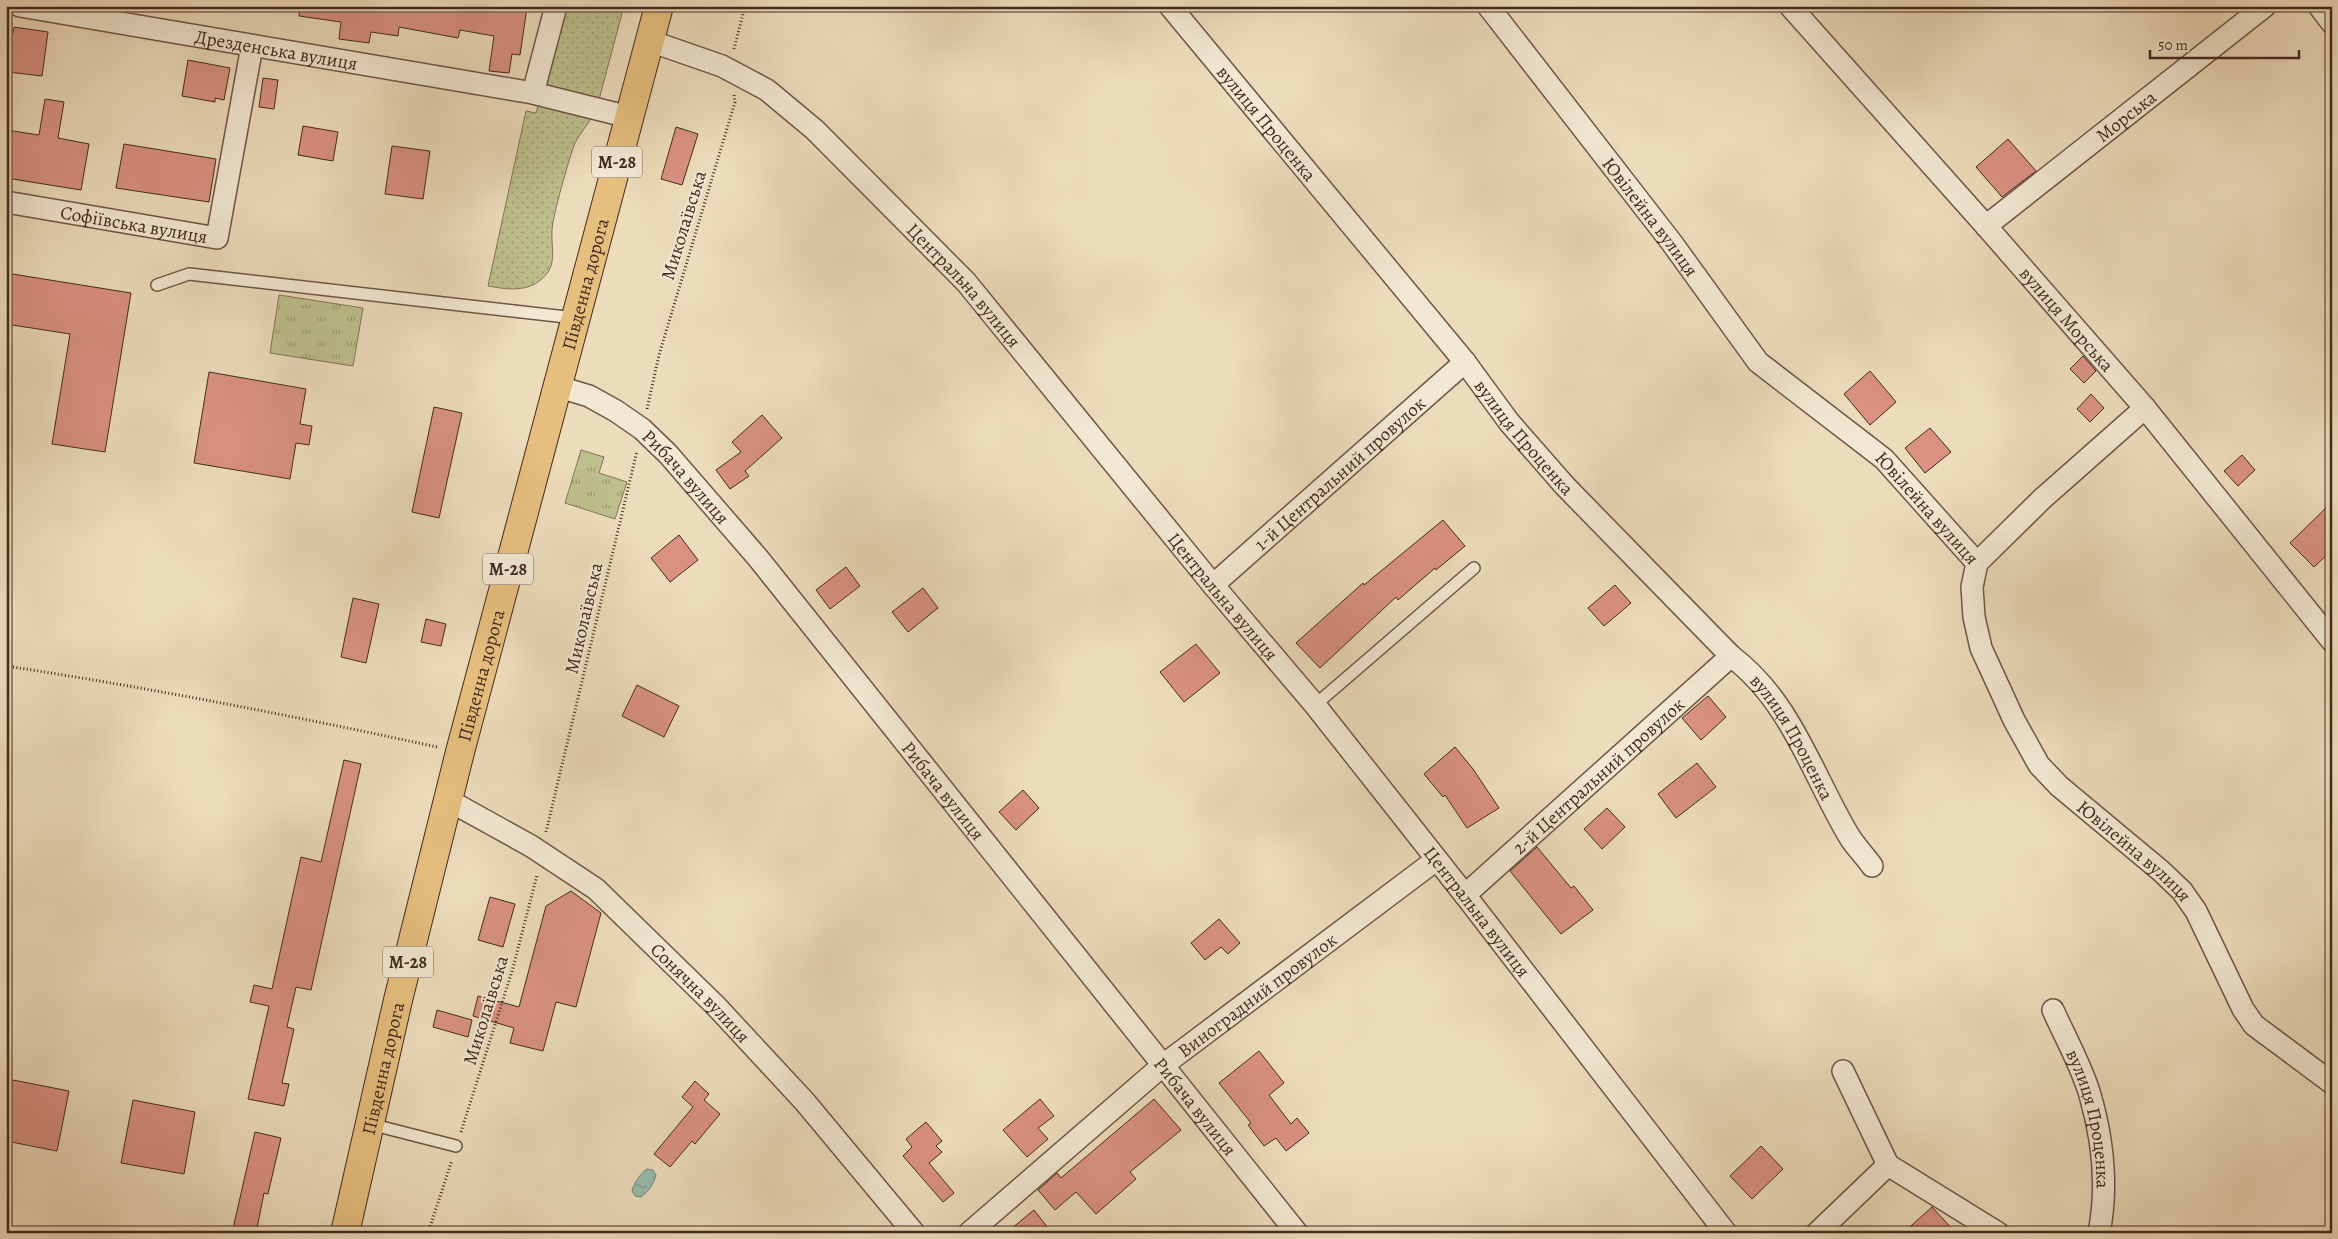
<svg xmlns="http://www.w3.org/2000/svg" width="2338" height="1239" font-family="Alegreya,serif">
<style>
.grass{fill:url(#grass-dots);stroke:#807456}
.park{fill:url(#park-tufts);stroke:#807456}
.water{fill:url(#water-ripples);stroke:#778274}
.building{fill:#da9182;stroke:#432a1e}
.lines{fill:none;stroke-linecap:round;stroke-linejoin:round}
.service-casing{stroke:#6e5646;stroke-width:14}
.minor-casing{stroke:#6e5646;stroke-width:24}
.trunk-casing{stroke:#432a1e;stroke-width:30}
.path{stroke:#432a1e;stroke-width:3;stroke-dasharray:1 2.5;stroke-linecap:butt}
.service{stroke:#f3e8d3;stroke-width:11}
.minor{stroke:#f3e8d3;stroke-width:21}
.trunk{stroke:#e6be7e;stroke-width:28}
.labels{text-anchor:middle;stroke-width:4;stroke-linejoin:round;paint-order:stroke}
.shield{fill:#f3e8d3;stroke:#786354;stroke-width:1}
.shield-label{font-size:18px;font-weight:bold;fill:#432a1e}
.street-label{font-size:19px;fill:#432a1e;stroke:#f3e8d3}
</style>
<defs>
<pattern id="grass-dots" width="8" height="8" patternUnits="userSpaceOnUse" patternTransform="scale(1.25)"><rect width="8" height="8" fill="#bdbf8d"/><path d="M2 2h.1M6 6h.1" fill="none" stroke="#9b9b73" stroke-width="1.8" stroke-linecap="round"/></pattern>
<pattern id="park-tufts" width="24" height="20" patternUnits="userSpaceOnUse" patternTransform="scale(1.25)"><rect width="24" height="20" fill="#bdbf8d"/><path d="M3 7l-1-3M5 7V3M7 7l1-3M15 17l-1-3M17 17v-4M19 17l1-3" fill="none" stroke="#9b9b73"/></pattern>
<pattern id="water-ripples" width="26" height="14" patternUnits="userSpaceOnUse" patternTransform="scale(1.25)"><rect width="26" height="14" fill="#99bcae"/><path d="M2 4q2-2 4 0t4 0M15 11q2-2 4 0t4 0" fill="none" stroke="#7e998d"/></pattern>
</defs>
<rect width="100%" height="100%" fill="#eddcbc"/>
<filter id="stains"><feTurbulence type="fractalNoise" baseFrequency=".004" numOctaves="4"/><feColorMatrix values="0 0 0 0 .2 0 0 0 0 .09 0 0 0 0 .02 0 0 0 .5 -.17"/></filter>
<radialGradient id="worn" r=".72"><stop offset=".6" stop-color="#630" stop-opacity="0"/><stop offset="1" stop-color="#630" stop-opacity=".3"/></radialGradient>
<!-- grass -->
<path class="grass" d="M566,6H624L597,107C592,120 582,130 575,143C570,155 552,218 552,231C551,244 556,261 548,272C533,293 510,290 488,286L526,111L536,113Z"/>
<!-- park -->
<g class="park">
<path d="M279,295L363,308L353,366L270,353Z"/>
<path d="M581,450L604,457L599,473L627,482L615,519L565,503Z"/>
</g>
<!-- water -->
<path class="water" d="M647,1169L653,1170L656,1175C654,1184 648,1192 641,1197L635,1196L632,1191C634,1183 640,1174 647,1169Z"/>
<!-- building -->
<g class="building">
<path d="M300,6H513L527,8L520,55L512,54L509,73L489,71L494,36L460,30L458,38L399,27L398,36L371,32L369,43L339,39L341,22L299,16Z"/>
<path d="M14,27L48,32L42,76L8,72L6,32L13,33Z"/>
<path d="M188,60L230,68L224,100L215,98V102L182,96Z"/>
<path d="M263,78L278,80L274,109L259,107Z"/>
<path d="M45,99L64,102L58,138L89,144L81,190L6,178V130L39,135Z"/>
<path d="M303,126L338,132L333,161L298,155Z"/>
<path d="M676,127L698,134L682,185L661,179Z"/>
<path d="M2008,139L2036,171L2002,197L1976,167Z"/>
<path d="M124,144L216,159L209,202L116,188Z"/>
<path d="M392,146L430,151L423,199L385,194Z"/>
<path d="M6,273L131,293L105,452L52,444L70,334L6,324Z"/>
<path d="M2083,356L2096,371L2084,383L2070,369Z"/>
<path d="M1870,371L1896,402L1870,425L1844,394Z"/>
<path d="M209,372L306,389L300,424L312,426L309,445L296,443L290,479L194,463Z"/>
<path d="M2091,394L2104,408L2090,422L2077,409Z"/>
<path d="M434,407L462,413L439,518L412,512Z"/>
<path d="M762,415L782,438L745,471L749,476L730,489L716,470L741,452L732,442Z"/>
<path d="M1930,428L1951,452L1925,473L1905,448Z"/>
<path d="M2242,455L2255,470L2238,486L2224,471Z"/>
<path d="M2332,502V550L2314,567L2290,543Z"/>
<path d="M1443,520L1465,546L1436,570L1435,568L1398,600L1396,597L1320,668L1296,643L1363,583L1364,585Z"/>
<path d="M679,535L698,560L670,582L651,558Z"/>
<path d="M846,567L860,586L830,609L816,590Z"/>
<path d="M1615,585L1631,603L1604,626L1588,608Z"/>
<path d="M923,588L938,608L908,632L892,612Z"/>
<path d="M353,598L379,604L366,663L341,657Z"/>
<path d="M426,619L446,624L441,646L421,642Z"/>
<path d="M1196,644L1220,673L1184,702L1160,672Z"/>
<path d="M637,685L679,706L664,737L622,716Z"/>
<path d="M1708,696L1726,717L1701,740L1682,718Z"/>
<path d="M1455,747L1473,769L1499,808L1467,828L1445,795L1443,797L1424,774Z"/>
<path d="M344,760L361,764L311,990L296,987L287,1027L294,1029L282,1083L289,1084L284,1106L248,1099L269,1006L250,1002L254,985L272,989L301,857L321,862Z"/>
<path d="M1697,763L1716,787L1676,818L1658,794Z"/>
<path d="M1023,790L1039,808L1016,830L999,812Z"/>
<path d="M1607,808L1625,827L1602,849L1584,829Z"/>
<path d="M1537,847L1571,888L1574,886L1593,910L1561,934L1510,871Z"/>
<path d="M571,891L601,913L576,1007L556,1002L543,1051L510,1043L514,1028L473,1016L478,996L519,1007L546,906Z"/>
<path d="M490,897L515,904L503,947L478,940Z"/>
<path d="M1219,919L1240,943L1228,954L1221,947L1205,960L1191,943Z"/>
<path d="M437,1010L472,1020L468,1037L433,1027Z"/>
<path d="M1259,1051L1284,1083L1269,1095L1291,1124L1297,1118L1309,1133L1286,1151L1276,1138L1264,1146L1248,1125L1251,1123L1219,1083Z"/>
<path d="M13,1080L69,1091L57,1151L6,1141V1114Z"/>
<path d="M695,1081L709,1094L704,1100L720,1114L695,1144L692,1141L670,1167L654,1154L693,1107L682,1097Z"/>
<path d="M1040,1099L1054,1116L1038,1128L1048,1139L1027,1157L1003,1130Z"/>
<path d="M1154,1099L1181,1130L1130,1172L1136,1179L1096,1214L1076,1192L1055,1210L1038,1190L1057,1173L1061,1178Z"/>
<path d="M133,1100L195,1112L184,1174L121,1163Z"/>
<path d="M926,1122L942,1141L936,1146L942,1152L929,1163L954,1193L943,1202L903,1156L912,1147L906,1139Z"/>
<path d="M255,1132L281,1138L268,1194L264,1193L256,1233H232Z"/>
<path d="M1761,1146L1783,1169L1752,1199L1730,1176Z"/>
<path d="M1932,1207L1956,1233H1903Z"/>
<path d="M1034,1210L1052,1233H1006Z"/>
</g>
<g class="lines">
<!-- service casing -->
<g class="service-casing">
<g id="service">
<path d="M157,285L189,274L575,318"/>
<path d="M1315,705L1474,568"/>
<path d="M370,1124L456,1146"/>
</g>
</g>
<!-- minor casing -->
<g class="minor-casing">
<g id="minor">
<path id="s1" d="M20,6L533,93L629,117"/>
<path id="s2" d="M1170,6L1465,362L1509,422L1565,486L1731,656C1791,701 1812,774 1849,836C1855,846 1865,856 1872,866"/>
<path id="s3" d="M1488,6L1672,243L1758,362L1884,459L1977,563L1972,587L1974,617L1981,648L2014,720L2039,765L2059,786L2161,871L2182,891L2196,911L2243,1009L2254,1025L2332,1083"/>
<path id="s4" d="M1790,6L1986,226L2145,408L2332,641"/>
<path d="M2319,6L2332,23"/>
<path id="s5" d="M650,41L722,66L767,90L815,130L966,282L1213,585L1315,705L1465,895L1726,1233"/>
<path d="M533,93L556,6"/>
<path id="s6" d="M6,202L217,238L252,46"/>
<path id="s7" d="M1986,226L2265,6"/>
<path id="s8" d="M556,386L589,396L616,411L642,429L668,454L758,558L1297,1233"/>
<path d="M1977,563L2042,499L2145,408"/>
<path id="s9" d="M1213,585L1465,362"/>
<path id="s10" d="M448,800L531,846L596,889L715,1005L805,1102L914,1233"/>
<path id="s11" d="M1465,895L1731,656"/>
<path id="s12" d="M2053,1010C2065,1037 2082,1067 2090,1095C2103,1140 2108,1187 2099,1233"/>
<path d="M1843,1071L1888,1165L1998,1233"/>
<path id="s13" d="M969,1233L1162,1066L1436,860"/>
<path d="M1817,1233L1888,1165"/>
</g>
</g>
<!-- trunk casing -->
<g class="trunk-casing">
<g id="trunk">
<path id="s14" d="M345,1233L398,1000L460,752L659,6"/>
</g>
</g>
<!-- path -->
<g class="path">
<path d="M734,49L745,6"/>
<path d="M647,409L659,355L735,102L734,95"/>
<path d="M6,666C151,688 294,716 437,747"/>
<path d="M546,832L637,451"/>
<path d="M461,1132L513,968L537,875"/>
<path d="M428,1233L452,1160"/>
</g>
<!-- service -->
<use href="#service" class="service"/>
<!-- minor -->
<use href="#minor" class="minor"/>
<!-- trunk -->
<use href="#trunk" class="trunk"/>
</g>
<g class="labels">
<!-- shield labels -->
<g class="shield">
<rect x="592" y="146.5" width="50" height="31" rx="4"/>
<rect x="483" y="553.5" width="50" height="31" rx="4"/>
<rect x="383" y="946.5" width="50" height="31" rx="4"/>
</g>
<g class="shield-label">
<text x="617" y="168">М-28</text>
<text x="508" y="575">М-28</text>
<text x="408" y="968">М-28</text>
</g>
<!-- street labels -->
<g class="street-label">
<text dy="7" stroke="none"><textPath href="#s1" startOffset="260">Дрезденська вулиця</textPath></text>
<text dy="7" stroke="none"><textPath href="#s7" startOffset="178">Морська</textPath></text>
<text dy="7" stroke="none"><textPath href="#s2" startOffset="152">вулиця Проценка</textPath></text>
<text dy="7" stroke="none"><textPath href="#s3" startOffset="266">Ювілейна вулиця</textPath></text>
<text dy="7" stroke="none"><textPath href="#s6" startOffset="130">Софіївська вулиця</textPath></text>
<text transform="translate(683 225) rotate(-73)" y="7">Миколаївська</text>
<text dy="7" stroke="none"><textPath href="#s14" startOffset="979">Південна дорога</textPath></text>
<text dy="7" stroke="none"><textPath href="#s5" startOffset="405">Центральна вулиця</textPath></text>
<text dy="7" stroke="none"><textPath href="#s4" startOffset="418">вулиця Морська</textPath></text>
<text dy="7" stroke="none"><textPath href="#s2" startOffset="558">вулиця Проценка</textPath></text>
<text dy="7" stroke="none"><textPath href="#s9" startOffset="169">1-й Центральний провулок</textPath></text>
<text dy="7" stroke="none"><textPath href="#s8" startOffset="162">Рибача вулиця</textPath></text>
<text dy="7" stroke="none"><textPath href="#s3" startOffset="671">Ювілейна вулиця</textPath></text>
<text dy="7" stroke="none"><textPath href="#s5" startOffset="810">Центральна вулиця</textPath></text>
<text transform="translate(583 618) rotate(-77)" y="7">Миколаївська</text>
<text dy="7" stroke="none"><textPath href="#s14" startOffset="574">Південна дорога</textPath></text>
<text dy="7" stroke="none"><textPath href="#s2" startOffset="962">вулиця Проценка</textPath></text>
<text dy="7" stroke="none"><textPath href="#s11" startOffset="179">2-й Центральний провулок</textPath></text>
<text dy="7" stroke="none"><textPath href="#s8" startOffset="568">Рибача вулиця</textPath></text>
<text dy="7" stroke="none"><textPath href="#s3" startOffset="1091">Ювілейна вулиця</textPath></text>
<text dy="7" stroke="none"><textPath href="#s5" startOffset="1215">Центральна вулиця</textPath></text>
<text dy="7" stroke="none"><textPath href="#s10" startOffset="320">Сонячна вулиця</textPath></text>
<text dy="7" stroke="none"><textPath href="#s13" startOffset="374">Виноградний провулок</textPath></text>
<text transform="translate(485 1010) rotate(-73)" y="7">Миколаївська</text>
<text dy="7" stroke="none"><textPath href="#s14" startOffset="169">Південна дорога</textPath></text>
<text dy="7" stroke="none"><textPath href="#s8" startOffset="972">Рибача вулиця</textPath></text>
<text dy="7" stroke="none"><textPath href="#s12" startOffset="116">вулиця Проценка</textPath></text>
</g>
</g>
<!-- margin -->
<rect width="2338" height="1239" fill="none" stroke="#eddcbc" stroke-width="25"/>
<rect x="8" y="8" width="2323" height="1224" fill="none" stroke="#432a1e" stroke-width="2.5"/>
<rect x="12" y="12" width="2313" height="1214" fill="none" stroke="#432a1e"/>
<!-- scale -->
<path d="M2150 50v8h149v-8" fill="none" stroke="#432a1e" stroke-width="2.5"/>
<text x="2158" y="50" font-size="15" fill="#432a1e" stroke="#f3e8d3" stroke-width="4" paint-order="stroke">50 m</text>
<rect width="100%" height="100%" filter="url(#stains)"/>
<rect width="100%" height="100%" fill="url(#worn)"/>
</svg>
